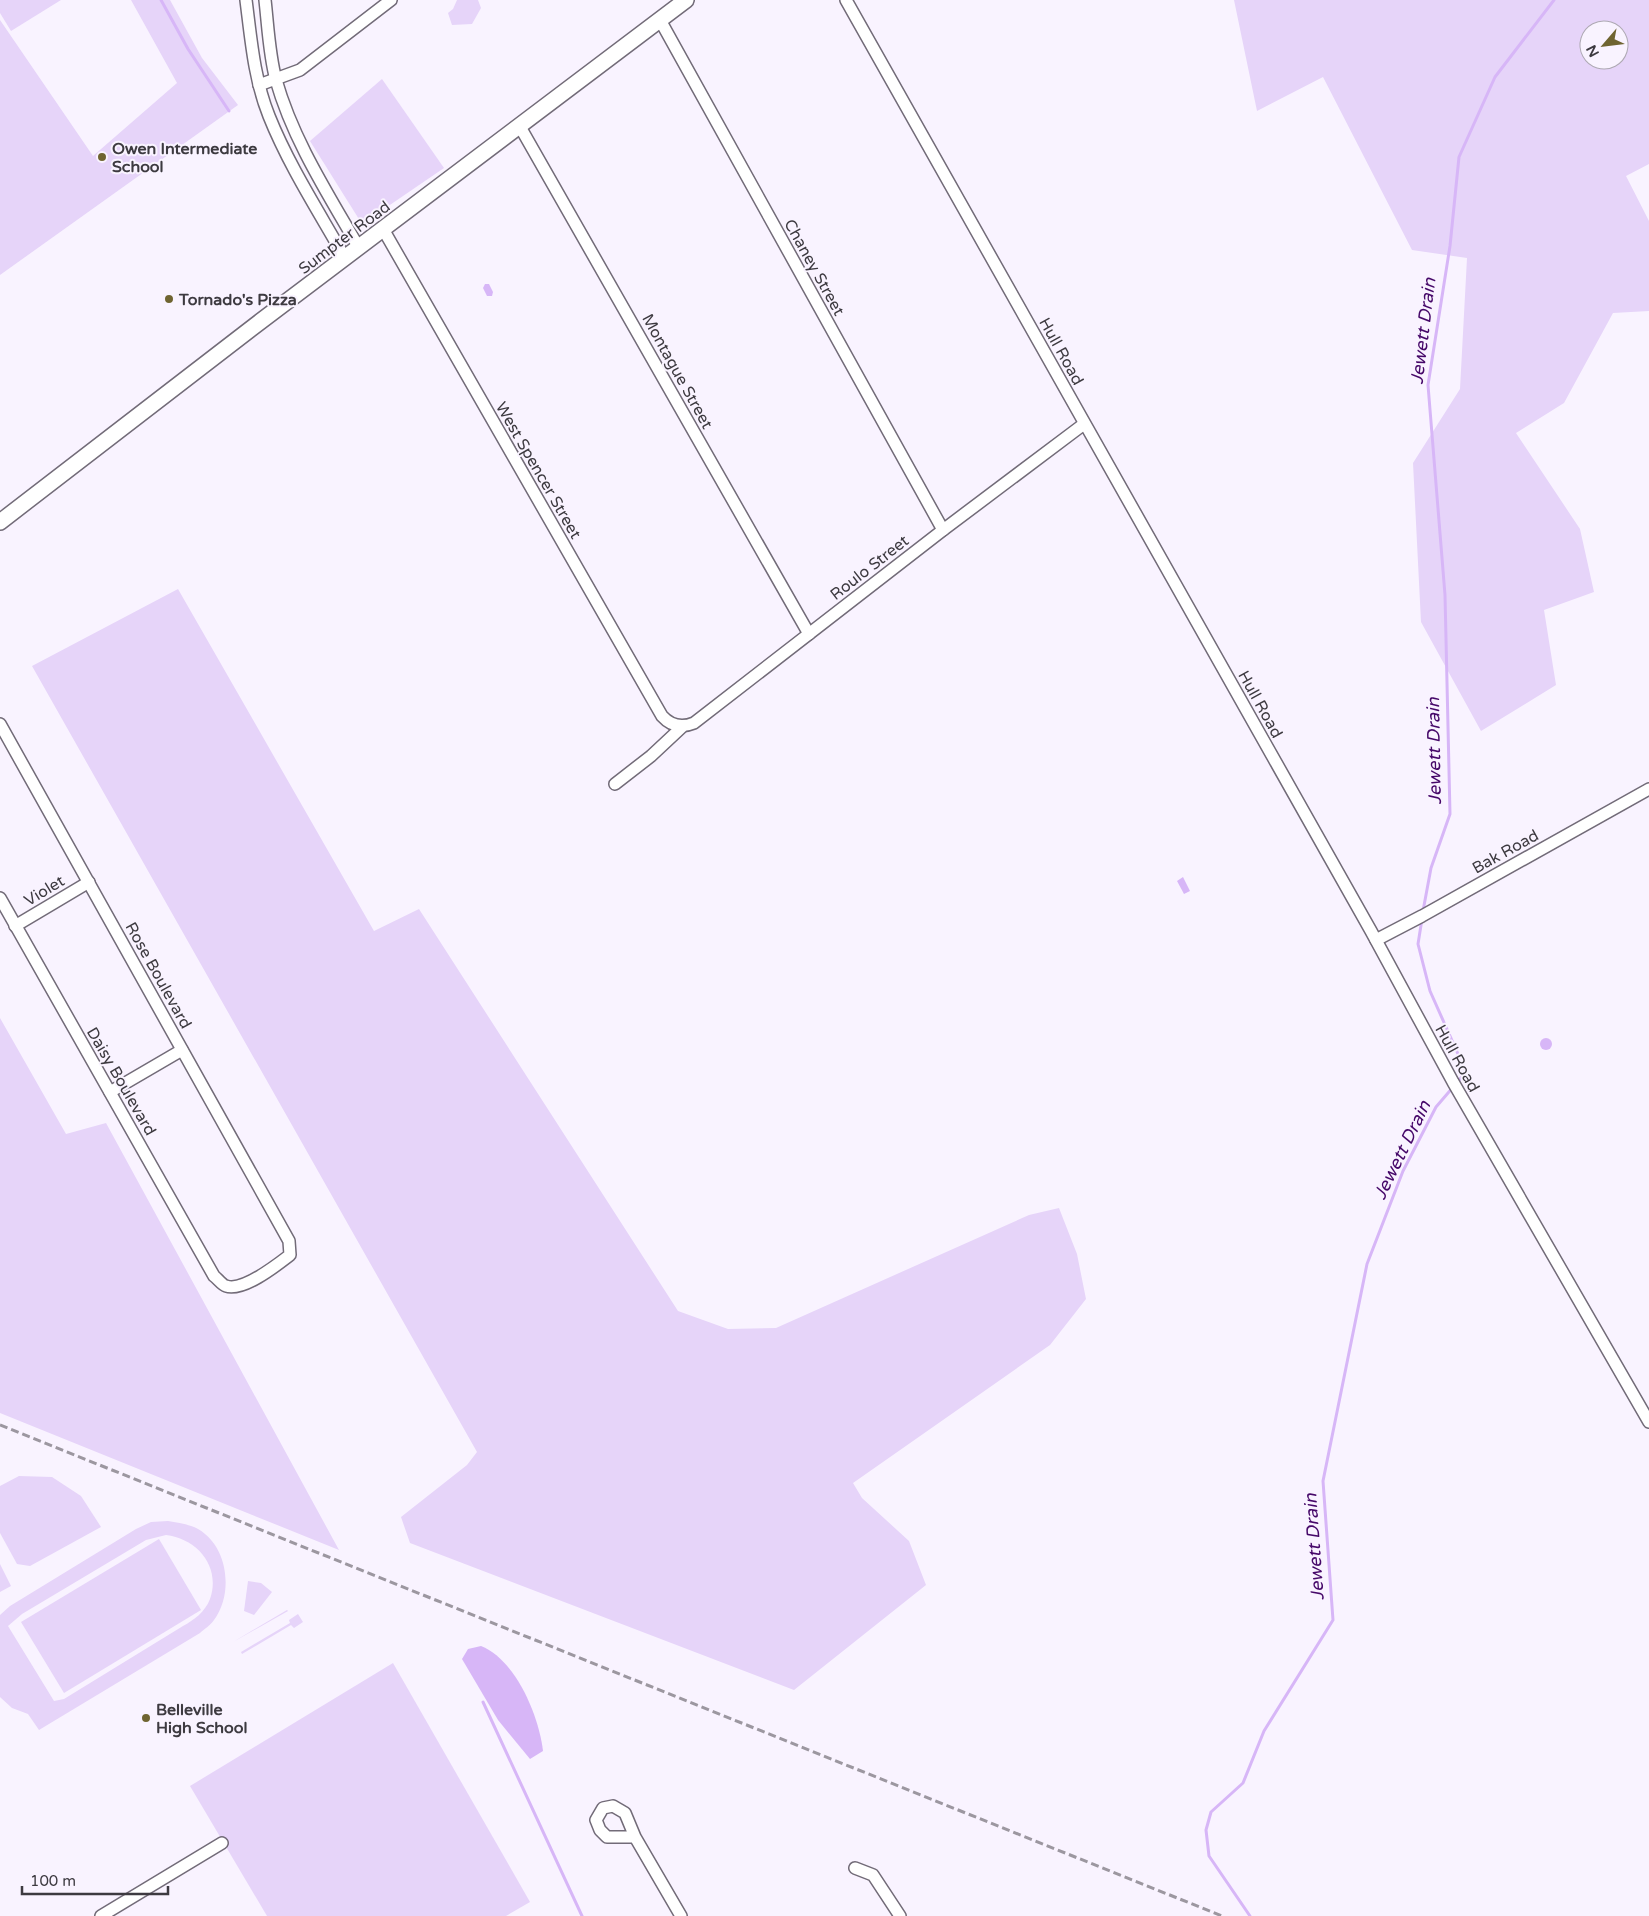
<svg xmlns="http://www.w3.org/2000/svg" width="1649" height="1916" font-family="'Varela Round',sans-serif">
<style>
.green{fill:#e6d4f9;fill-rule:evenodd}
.water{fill:#d7b6f7}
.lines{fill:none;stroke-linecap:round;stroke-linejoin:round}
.stream{stroke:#d7b6f7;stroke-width:3}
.minor-casing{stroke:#726b78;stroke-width:14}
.tertiary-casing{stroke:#726b78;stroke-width:18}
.minor{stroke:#fff;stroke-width:11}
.tertiary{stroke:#fff;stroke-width:15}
.rail{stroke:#9c97a0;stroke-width:3;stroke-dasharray:8 4;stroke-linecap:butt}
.poi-dot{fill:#6f6431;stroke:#f9f3ff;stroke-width:2}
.labels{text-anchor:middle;stroke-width:4;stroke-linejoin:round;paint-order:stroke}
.poi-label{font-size:16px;font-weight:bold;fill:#3d3a40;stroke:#f9f3ff;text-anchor:start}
.street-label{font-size:16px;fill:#3d3a40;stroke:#f9f3ff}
.water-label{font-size:18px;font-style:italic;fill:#460869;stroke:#f9f3ff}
</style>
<rect width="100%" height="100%" fill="#f9f3ff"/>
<!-- green -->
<g class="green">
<path d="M0,0H61L11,31L0,13Z"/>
<path d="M131,0H170L202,58L238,105L0,275V20L93,156L177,83Z"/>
<path d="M457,0H478L481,8L472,24L452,25L448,13L453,9Z"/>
<path d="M1234,0H1649V164L1626,176L1649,221V311L1613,313L1564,403L1516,433L1580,529L1594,592L1544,610L1556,685L1481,731L1421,622L1413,463L1460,389L1467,258L1412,250L1323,77L1257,111ZM1589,30H1619V60H1589Z"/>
<path d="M382,79L444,168L362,224L310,141Z"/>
<path d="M178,589L374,931L419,909L678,1311L728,1329L776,1328L1029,1215L1059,1208L1077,1254L1086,1299L1050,1345L853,1483L862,1498L909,1541L926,1585L794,1690L410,1543L401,1517L467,1465L477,1452L32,666Z"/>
<path d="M0,1018L66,1134L106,1123L339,1550L0,1413Z"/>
<path d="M19,1476L52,1477L81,1496L101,1527L30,1566L17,1564L0,1533V1486Z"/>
<path d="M168,1521C178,1523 189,1524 198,1529C228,1546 234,1593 214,1620C211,1625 204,1629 200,1633L39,1730L28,1714L12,1708L0,1697V1615L10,1606L136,1529L151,1522ZM166,1535C198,1539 221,1567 210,1599C205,1612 194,1620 183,1626L64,1699L54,1701L8,1626L22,1614L146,1540Z"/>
<path d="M159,1539L201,1610L64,1693L21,1622Z"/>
<path d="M0,1564L11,1586L0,1592Z"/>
<path d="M248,1581L261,1583L272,1592L254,1615L244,1611Z"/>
<path d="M287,1610L288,1611L233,1642Z"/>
<path d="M298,1614L303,1622L294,1628L291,1625L242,1654L241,1652L290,1623L289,1620Z"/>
<path d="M393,1663L530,1902L506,1916H267L190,1786Z"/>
</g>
<!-- water -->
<g class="water">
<path d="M485,284H489L493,292L492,296H487L483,288Z"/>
<path d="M1183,877L1190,891L1184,894L1177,881Z"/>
<circle cx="1546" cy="1044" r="6"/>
<path d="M481,1646C516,1660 539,1716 543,1751L530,1759L498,1720L462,1659L468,1649Z"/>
</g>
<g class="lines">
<!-- stream -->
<g class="stream">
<path d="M161,0L188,49L229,111"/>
<path d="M1423,911L1431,868L1450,814L1445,595L1428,385L1450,246L1459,157L1495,77L1554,0"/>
<path d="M483,1702L582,1916"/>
<path d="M1250,1916L1209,1856L1206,1830L1211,1812L1243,1783L1264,1731L1333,1620L1323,1481L1367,1264L1403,1171L1436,1107L1466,1072L1430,991L1418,944L1422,919"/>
</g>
<!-- minor casing -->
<g class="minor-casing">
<g id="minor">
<path d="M246,0C251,39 254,79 269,116C289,166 319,212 345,258"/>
<path d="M265,0C268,26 269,54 276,80C293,140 328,194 359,248"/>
<path d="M846,0L1371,931L1453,1082L1649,1422"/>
<path d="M660,20L943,530"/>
<path d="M259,85L300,70L391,0"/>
<path d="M519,125L809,634"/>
<path d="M383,229L662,716C671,726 682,728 694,723L943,530L1084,424"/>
<path d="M0,724L289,1241L290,1255C277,1265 243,1292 226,1286C222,1285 218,1279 214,1276L0,898"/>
<path d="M615,784L651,756L682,727"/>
<path d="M15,926L89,882"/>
<path d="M1376,940L1422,916L1649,789"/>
<path d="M110,1092L182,1050"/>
<path d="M635,1837H607L600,1830L596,1820L603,1808L613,1806L625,1813L635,1837L681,1916"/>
<path d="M855,1868L873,1875L900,1916"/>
<path d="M101,1916L222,1843"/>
</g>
</g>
<!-- tertiary casing -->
<g class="tertiary-casing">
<path id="tertiary" d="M0,522L261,321L686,0"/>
</g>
<!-- minor -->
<use href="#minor" class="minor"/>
<!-- tertiary -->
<use href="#tertiary" class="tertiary"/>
<!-- rail -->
<path class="rail" d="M0,1425L1222,1916"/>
</g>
<!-- markers -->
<g class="poi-dot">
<circle cx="102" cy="157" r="5"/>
<circle cx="169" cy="299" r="5"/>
<circle cx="146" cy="1718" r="5"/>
</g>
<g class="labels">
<!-- poi labels -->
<g class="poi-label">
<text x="112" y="154">Owen Intermediate<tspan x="112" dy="18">School</tspan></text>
<text x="179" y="305">Tornado's Pizza</text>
<text x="156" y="1715">Belleville<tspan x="156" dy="18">High School</tspan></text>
</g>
<!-- street labels -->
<g class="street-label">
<text transform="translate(344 237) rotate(-37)" y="6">Sumpter Road</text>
<text transform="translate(815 267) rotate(61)" y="6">Chaney Street</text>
<text transform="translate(1062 351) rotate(61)" y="6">Hull Road</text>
<text transform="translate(678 371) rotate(61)" y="6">Montague Street</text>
<text transform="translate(539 470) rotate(60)" y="6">West Spencer Street</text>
<text transform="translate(869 567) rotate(-38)" y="6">Roulo Street</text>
<text transform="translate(1261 704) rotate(61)" y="6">Hull Road</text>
<text transform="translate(1505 851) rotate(-29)" y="6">Bak Road</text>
<text transform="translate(44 890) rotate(-31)" y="6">Violet</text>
<text transform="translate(159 975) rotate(61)" y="6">Rose Boulevard</text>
<text transform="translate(1458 1058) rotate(61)" y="6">Hull Road</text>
<text transform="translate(122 1081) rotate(60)" y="6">Daisy Boulevard</text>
</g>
<!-- water labels -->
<g class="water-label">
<text transform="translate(1423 331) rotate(-83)" y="6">Jewett Drain</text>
<text transform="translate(1434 751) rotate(-91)" y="6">Jewett Drain</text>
<text transform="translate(1402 1150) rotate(-64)" y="6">Jewett Drain</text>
<text transform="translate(1314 1547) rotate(-94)" y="6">Jewett Drain</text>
</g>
</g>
<!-- north arrow -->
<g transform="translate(1604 45) rotate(242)"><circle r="24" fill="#f9f3ff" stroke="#aea9b3"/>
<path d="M0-4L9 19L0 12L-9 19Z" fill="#6f6431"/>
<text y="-8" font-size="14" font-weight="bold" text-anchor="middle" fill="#3d3a40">N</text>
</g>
<!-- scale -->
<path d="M22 1886v8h146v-8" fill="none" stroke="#3d3a40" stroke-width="2.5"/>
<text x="30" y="1886" font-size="15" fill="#3d3a40" stroke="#f9f3ff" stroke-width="4" paint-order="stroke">100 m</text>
</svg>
